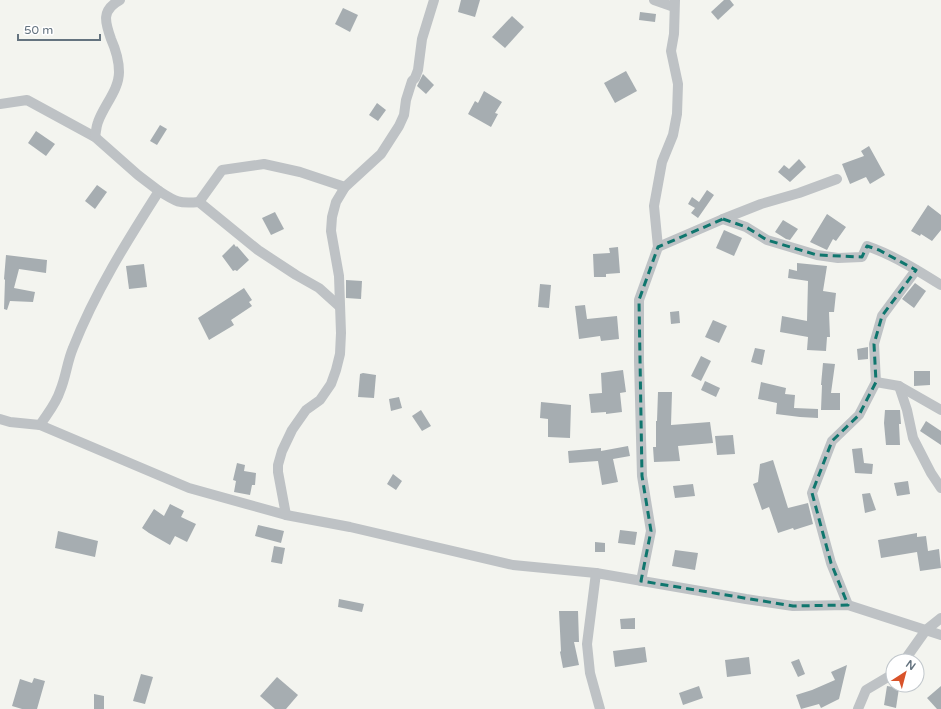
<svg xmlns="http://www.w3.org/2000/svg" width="941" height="709" font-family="'Varela Round',sans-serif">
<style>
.building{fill:#a6adb1}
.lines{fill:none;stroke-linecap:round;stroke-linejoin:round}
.street{stroke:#bec2c5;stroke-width:10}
.marked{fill:none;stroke:#0f766e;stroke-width:3;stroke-dasharray:8 5;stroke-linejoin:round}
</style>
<rect width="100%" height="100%" fill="#f3f4ef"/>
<!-- building -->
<g class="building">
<path d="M461,0H480L475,17L458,12Z"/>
<path d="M724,0H730L734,5L718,20L711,12Z"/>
<path d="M343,8L358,15L350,32L335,24Z"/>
<path d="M640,12L656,14L655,22L639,20Z"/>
<path d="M512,16L524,27L505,48L492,37Z"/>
<path d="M626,71L637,91L615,103L604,83Z"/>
<path d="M423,74L434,85L426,94L417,86Z"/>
<path d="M484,91L502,102L495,113L498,114L491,127L468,114L475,101L478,103Z"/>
<path d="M377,103L386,110L378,121L369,115Z"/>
<path d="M160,125L167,129L157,145L150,141Z"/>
<path d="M36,131L55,144L46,156L28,143Z"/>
<path d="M869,146L885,175L870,184L866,177L850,184L842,164L864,156L861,151Z"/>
<path d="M799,159L806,167L790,182L778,172L784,165L789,169Z"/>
<path d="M97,185L107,192L95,209L85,201Z"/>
<path d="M707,190L714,195L698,218L691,213L695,208L688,204L692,197L699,202Z"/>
<path d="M928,205L941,215V230L932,241L921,234L920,236L911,231Z"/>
<path d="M275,212L284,229L271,235L262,218Z"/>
<path d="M827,214L846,227L836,241L833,239L827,250L810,242Z"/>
<path d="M783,220L798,229L790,240L786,239L775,232Z"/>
<path d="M724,230L742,238L734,256L716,248Z"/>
<path d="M234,244L236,247L237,246L249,260L237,271L235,270L233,271L222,256Z"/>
<path d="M618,247L620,273L606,274V277H594L593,254L610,253L609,248Z"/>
<path d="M6,255L47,260L46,273L19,269L14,288L35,292L33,302L10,301L7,310L4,309L5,280L4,279Z"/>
<path d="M797,263L827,266L823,291L836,293L834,312H829L830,337H827L826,351L807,350L808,337L780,332L782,316L807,321L808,281L788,278L789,269L797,271Z"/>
<path d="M144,264L147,287L129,289L126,266Z"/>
<path d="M346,280L362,281L361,299L346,298Z"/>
<path d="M915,283L926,291L914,308L902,299Z"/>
<path d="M540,284L551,285L549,308L538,307Z"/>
<path d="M244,288L252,300L249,302L252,306L231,320L234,325L209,340L198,318Z"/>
<path d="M585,305L587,319L617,316L619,339L601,341L600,336L579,339L575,306Z"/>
<path d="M679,311L680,323L671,324L670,312Z"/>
<path d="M713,320L727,326L719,343L705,337Z"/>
<path d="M868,347V359L858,360L857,349Z"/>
<path d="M755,348L765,350L762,365L751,362Z"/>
<path d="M701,356L711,361L701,381L691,376Z"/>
<path d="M823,363L835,364L831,393H840V410H821L822,385H821Z"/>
<path d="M623,370L626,392L620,393L622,412L606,414V412L591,413L589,394L602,393L601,373Z"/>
<path d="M914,371H930V385L914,386Z"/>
<path d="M363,373L376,375L374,398L358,397L360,374Z"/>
<path d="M705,381L720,388L716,397L701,390Z"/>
<path d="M761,382L786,388L785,394L795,395L794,408L818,409V418L800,417L776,414L777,403L758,399Z"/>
<path d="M658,392H672L671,425L710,422L713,443L678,446L680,461L654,462L653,447H656V421H657Z"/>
<path d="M399,397L402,408L391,411L389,399Z"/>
<path d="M541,402L571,405L570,438L548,437V419L540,418Z"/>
<path d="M421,410L431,426L422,431L412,416Z"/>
<path d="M885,410H900L901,424H899L900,445H886L884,423Z"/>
<path d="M926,421L941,431V445L920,431Z"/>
<path d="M733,435L735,454L717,455L715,436Z"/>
<path d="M628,446L630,456L613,459L618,482L602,485L598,461L569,463L568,451L601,448V451Z"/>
<path d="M862,448L864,463L873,464L872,474L855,473L852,449Z"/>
<path d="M773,460L788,508L808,503L813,524L794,530L793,528L778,533L769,507L762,510L753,484L758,482L760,464Z"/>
<path d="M237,463L245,465L244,471L256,473L255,485H252L250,495L234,492L236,481L233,480Z"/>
<path d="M393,474L402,481L396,490L387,484Z"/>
<path d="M908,481L910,494L897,496L894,483Z"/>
<path d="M693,484L695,496L675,498L673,486Z"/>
<path d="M870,493L876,510L865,513L862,494Z"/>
<path d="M170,504L184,511L181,517L196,524L187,542L175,536L170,545L149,533L142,528L154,509L164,516Z"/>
<path d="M258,525L284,531L281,543L255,536Z"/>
<path d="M620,530L637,532L635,545L618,543Z"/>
<path d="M58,531L98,541L95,557L55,548Z"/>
<path d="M917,533V537L926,536L928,551L939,549L941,568L920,571L917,552L881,558L878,540Z"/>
<path d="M595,542L605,543V552H595Z"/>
<path d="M274,546L285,548L282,564L271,562Z"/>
<path d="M675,550L698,553L695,570L672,566Z"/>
<path d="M339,599L364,604L362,612L338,607Z"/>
<path d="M559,611H578L579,642H574L579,665L563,668L560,652L561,651Z"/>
<path d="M635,618V629H621L620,619Z"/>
<path d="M645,647L647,662L615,667L613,651Z"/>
<path d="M749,657L751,674L727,677L725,660Z"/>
<path d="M799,659L805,674L798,677L791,662Z"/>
<path d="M847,665L839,699L821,708L819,704L801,709L796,695L812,690L835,680L831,672Z"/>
<path d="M141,674L153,677L145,704L133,701Z"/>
<path d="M277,677L298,695L286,709H275L260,696Z"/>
<path d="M34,678L45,681L37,709H22L12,706L20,679L32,683Z"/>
<path d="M699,686L703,698L683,705L679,693Z"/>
<path d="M887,686L899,688L896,708L884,705Z"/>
<path d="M941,686V709H937L927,698Z"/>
<path d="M94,694L104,696V709H94Z"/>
</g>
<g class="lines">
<!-- street -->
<g class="street">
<path d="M654,0L674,7"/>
<path d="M0,104L27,100L95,137L138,175L159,191C127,241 95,292 73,348C67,362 66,377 60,391C56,404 47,414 40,425"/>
<path d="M95,137C96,133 96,127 98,122C104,105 119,90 119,72C119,62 115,48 111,39C105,22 101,10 120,0"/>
<path d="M159,191C176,202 179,204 199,202L258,250L296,275L319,288L339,306"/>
<path d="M199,202L222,170L264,164L300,172L345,187"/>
<path d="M723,219L761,204L799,193L837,179"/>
<path d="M658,247L723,219L746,227L767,240L817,255L838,258L862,257L867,246C893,255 917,270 941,285"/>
<path d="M876,382L899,386L941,410"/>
<path d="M899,386L907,410L913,438L931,473L941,488"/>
<path d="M0,419L10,422L40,425L189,488L286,515L350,527L513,565L596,573L746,599L793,606L848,605L941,635"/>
<path d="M286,515L278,472V465L282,451L292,430L306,410L320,400L331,384L336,370L340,354L341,333L339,276L331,231L332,217L336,202L345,187L381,154L399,126L404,115L406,100L412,81L415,78L418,70L422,39L434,0"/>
<path d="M596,573L587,644L590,673L600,709"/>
<path d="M641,581L651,531L642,476L639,361V300L658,247L654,206L662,162L673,135L677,114L678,84L671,51L674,34L675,0"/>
<path d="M848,605L831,563L812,493L832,441L859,415L876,382L874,344L882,316L916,270"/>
<path d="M904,661L926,630L941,618"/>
<path d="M858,709L866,690L893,674"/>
</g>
</g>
<!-- marked area -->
<path class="marked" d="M723,219L746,227L767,240L817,255L862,257L867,246L879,250L916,270L882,316L874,344L876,382L859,415L832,441L812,493L831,563L848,605L793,606L641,581L651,531L642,476L639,300L658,247Z"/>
<!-- north arrow -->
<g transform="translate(905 673) rotate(36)"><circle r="19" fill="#ffffff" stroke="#c1c7cc"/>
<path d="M0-3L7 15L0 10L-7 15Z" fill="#d9532a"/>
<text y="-6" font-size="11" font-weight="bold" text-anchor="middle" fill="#64737f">N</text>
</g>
<!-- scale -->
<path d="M18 34v6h82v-6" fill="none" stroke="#64737f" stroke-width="2"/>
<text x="24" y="34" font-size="12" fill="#64737f" stroke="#ffffff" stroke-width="3" paint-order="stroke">50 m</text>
</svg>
